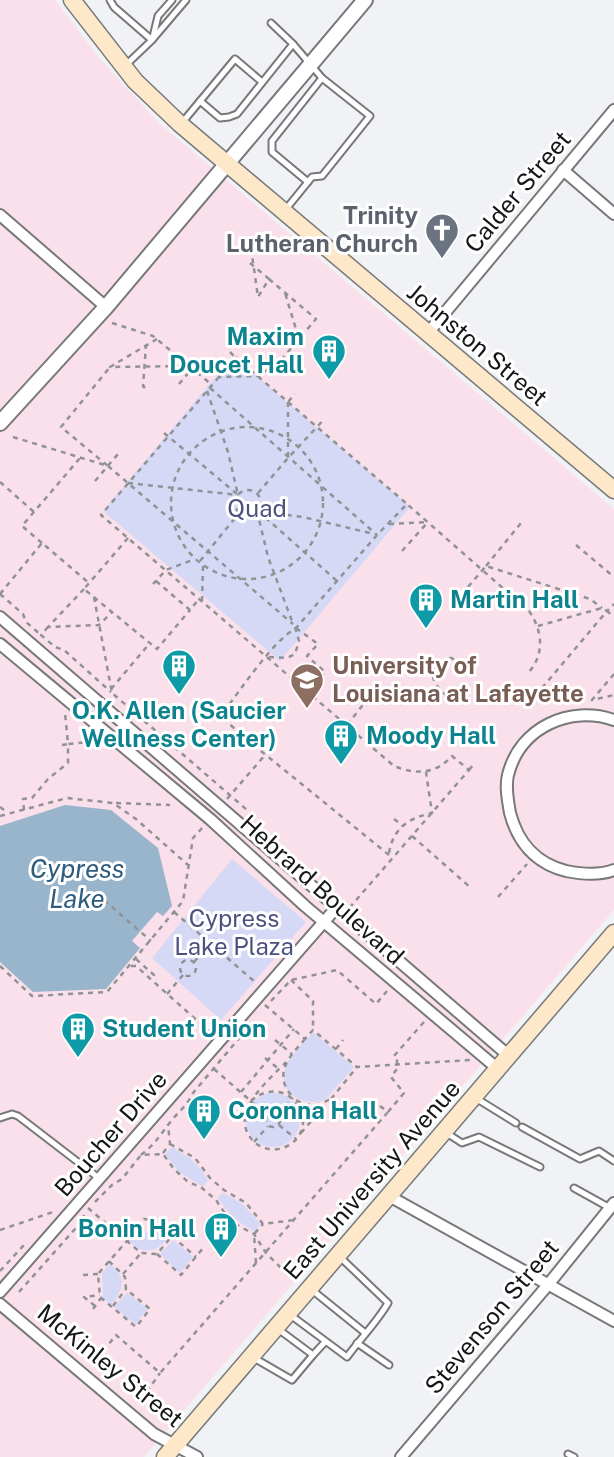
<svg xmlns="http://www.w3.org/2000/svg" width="614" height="1457" font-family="'Public Sans',sans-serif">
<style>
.education{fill:#f9e0ea}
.green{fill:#d6d9f6}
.water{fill:#98b5cb}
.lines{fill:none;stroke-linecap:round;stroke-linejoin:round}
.service-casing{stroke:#78787b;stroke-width:9}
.minor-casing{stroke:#78787b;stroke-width:14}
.tertiary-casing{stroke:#78787b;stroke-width:18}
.secondary-casing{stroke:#78787b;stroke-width:19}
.path{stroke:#919295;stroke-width:2.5;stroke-dasharray:5 5;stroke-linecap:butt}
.service{stroke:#fff;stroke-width:5}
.minor{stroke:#fff;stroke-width:10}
.tertiary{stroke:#fff;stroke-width:14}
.secondary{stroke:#fee8ca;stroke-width:16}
.labels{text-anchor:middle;stroke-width:6;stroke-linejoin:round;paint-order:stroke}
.street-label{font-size:24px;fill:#151617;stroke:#fff}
.worship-label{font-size:24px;font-weight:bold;fill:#5b616d;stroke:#fff;text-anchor:end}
.culture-label{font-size:24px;font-weight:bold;fill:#0d838f;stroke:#fff;text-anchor:start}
.park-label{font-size:24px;fill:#4e507f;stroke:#fff}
.education-label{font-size:24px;font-weight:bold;fill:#785e54;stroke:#fff;text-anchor:start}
.water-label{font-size:26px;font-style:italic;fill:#2c5b7d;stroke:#fff}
</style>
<rect width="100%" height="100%" fill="#f1f2f5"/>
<!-- education -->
<path class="education" d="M0,0H55L100,59L158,122L614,509V910L144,1457H0Z"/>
<!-- green -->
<g class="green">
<path d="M233,356L410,507L280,661L103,511Z"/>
<path d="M232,859L306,922L221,1020L152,958Z"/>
<path d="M313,1032L354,1067L325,1100C300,1108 273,1090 288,1062C294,1051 305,1042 313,1032Z"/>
<circle cx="273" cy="1120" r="27"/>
<path d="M172,1147L190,1158L201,1169L208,1180L203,1187L178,1171L165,1154Z"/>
<path d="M222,1193C239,1199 249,1210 260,1224L255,1232C239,1223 228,1214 218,1198Z"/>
<path d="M162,1230L169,1237C157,1252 144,1256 129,1241L138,1232Z"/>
<path d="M173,1240L193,1257L180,1273L160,1254Z"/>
<path d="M110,1264C127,1277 124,1289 111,1305L103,1298L102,1273Z"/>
<path d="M127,1293L148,1309L135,1324L114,1307Z"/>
</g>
<!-- water -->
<path class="water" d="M65,805L111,810L158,848L172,906L163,916L157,912L132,941L140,948L106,989L33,992L0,962V826Z"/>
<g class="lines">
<!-- service casing -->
<g class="service-casing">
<g id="service">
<path d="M110,0L114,7L152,40"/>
<path d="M271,23L293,44"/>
<path d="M153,37L158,16L172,0"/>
<path d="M127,64L152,40L186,0"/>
<path d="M200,101L220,118L229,117L237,114L293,44L322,78L370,116L322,176L312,177L286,209"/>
<path d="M181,124L235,59L262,82"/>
<path d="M308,182L272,152V141L322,78"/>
<path d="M474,1097L516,1123"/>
<path d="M0,1118L12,1114L18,1116L100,1179"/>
<path d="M522,1127L580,1159L599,1151L614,1161"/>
<path d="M445,1132L462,1143L479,1137L540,1167"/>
<path d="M574,1188L610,1208"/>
<path d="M312,1290L364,1332"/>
<path d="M289,1314L347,1357C360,1339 377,1322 388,1303L340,1257"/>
<path d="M357,1343L389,1365"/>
<path d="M313,1355L325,1342"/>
<path d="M254,1358L292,1380L313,1355L278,1329"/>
<path d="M568,1454L574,1457"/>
</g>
</g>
<!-- minor casing -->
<g class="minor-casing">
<g id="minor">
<path d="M563,170L614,214"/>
<path d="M0,215L106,307"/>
<path d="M428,333L614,110"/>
<path d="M0,617L509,1056"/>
<path d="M0,644L210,819L305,906L498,1069"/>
<path d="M614,720C570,705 520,727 508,775C505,787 508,801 510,813C518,843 535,863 566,871C581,874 599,876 614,870"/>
<path d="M389,1196L614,1321"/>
<path d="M0,1292L336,908"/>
<path d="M0,1304L154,1434L197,1457"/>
<path d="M401,1457L547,1286L614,1203"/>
</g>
</g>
<!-- tertiary casing -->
<g class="tertiary-casing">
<path id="tertiary" d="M0,423L106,307L365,0"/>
</g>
<!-- secondary casing -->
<g class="secondary-casing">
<g id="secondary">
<path d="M72,0L135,81L180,124L614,490"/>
<path d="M165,1457L614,933"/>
</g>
</g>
<!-- path -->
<g class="path">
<path d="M250,263L269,279L258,297L251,248"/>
<path d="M269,279L316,319L299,339L285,293"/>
<path d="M112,323L153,336L212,385"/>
<path d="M157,339L110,367L190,366"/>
<path d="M230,352L235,357L219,377L259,376L282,359L299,339"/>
<path d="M235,357L288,402L295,394"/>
<path d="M219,377L101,515L394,766C416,775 436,774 452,756L469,770L351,906"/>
<path d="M179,384L201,358"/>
<path d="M145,388L143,386L146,346"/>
<path d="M210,388L377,535"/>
<path d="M207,391L228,452L238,495"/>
<path d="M288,402V458L317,427L406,503"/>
<path d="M288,402L317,427L324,419"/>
<circle cx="247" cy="503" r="76"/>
<path d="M164,433L237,494"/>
<path d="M13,437L108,466L61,427L110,367"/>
<path d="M108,466L293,624"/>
<path d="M95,481L118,454"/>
<path d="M0,482L34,512"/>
<path d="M128,483L238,495"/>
<circle cx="248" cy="503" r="13"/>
<path d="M258,493L288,458"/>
<path d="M257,511L268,557L292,621"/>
<path d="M257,511L303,517L374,534"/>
<path d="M258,511L337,581"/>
<path d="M389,524L428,522"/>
<path d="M128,538L84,589L157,649L190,610"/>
<path d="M42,543L22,526L80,458"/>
<path d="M576,545L614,577"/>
<path d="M402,551L428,522"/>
<path d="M200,561L240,512"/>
<path d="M486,566L521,523"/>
<path d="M156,581L190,610L199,599"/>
<path d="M153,584L166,570L195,559"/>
<path d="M84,589L48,627L99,625L112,612"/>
<path d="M0,594L42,543L89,583"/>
<path d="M0,594L23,614L26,622L41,635"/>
<path d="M94,597L112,693L254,816"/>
<path d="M202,601L203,566"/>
<path d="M455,602L486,566L590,599L602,608"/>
<path d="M538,626L602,608L607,611L614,604"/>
<path d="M48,627L41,635L55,647L64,650L111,692"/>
<path d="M296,628L318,644L307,656L325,672L308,692"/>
<path d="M269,657L287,658L295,654L299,641L295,627"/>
<path d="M614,674L592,700L614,695"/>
<path d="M542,688L607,611L614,617"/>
<path d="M111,689L150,643"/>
<path d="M447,696C428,681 428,667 451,658L470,667"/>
<path d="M347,725L374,691"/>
<path d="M62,745L68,744L65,713"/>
<path d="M469,770L473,765"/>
<path d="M227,799L265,755"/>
<path d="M116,803L170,805"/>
<path d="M0,807L8,813"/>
<path d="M24,810L23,799L32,798L48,779L68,763V744L97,741"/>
<path d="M0,816L67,798L113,803L136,819L188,865"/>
<path d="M394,819L403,826"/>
<path d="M412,836L471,888"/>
<path d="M389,853C393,828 409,818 432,813L426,772"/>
<path d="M389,855L245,738L225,720V710C242,688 273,641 296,628L377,535L407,504L529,611C543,631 545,656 527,674"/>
<path d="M498,897L527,864"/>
<path d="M104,900L151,941"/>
<path d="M174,912L255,982"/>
<path d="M136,959L154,975L150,979"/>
<circle cx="188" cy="968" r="8"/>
<path d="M194,962L210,944"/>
<path d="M0,966L32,996L107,992L183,901L193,838L202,828"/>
<path d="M131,966H136L211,1033"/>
<path d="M291,980L313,1001V1030"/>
<path d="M167,994L183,975"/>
<path d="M271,1001L291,980L337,970L376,1004L387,991"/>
<path d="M265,1005L305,1039L313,1030L357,1067L470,1060"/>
<path d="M275,1040L292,1054"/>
<path d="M336,1049L343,1040"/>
<path d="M265,1058L279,1069"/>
<path d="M214,1069L268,1116"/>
<path d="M241,1092L294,1029"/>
<path d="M291,1095C273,1073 290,1056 305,1039"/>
<path d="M331,1099L357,1067"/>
<path d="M296,1100C307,1107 319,1106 330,1099"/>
<path d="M251,1101C285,1071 323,1120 291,1144C283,1149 273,1151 265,1148C258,1146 252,1141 248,1134C234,1108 270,1079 286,1062"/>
<path d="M380,1106L388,1112L404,1093L391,1077L397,1069V1059L394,1056L424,1022"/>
<circle cx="273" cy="1120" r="7"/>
<path d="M279,1114L293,1098"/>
<path d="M279,1125L296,1139"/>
<path d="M301,1133L326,1104"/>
<path d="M254,1142L268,1126"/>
<path d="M170,1144L195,1158L210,1178L224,1190L246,1203L263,1224L294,1220"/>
<path d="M163,1153L170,1144L168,1124"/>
<path d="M141,1155C156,1143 157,1139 168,1125C176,1114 187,1106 193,1093L246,1030"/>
<path d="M95,1202L112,1185L122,1179L141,1155L163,1154L174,1169L187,1181L202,1188L216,1200L226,1215L237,1225L254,1234L266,1253L291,1278"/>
<path d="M88,1208L141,1253L157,1254L172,1236L162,1227L137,1230C124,1244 111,1259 98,1274L100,1297L136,1327L150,1309L126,1289L125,1277L109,1261"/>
<path d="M142,1229L144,1219L153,1220L154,1228"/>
<path d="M0,1230L53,1212"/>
<path d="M172,1236L196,1257"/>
<path d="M157,1254L181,1275L204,1247"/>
<path d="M256,1263L254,1234L263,1224"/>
<path d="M0,1271L24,1245"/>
<path d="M123,1274L141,1253"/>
<path d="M83,1275L98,1274"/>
<path d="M19,1292L83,1220L84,1215"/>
<path d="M95,1306L84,1297L100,1295"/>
<path d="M113,1306L126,1289"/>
<path d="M93,1309L101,1298"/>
<path d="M97,1359L116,1335L160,1373L388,1112"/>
<path d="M141,1400L160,1373"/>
</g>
<!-- service -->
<use href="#service" class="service"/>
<!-- minor -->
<use href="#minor" class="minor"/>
<!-- tertiary -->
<use href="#tertiary" class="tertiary"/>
<!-- secondary -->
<use href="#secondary" class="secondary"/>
</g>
<!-- icons -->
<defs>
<g id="church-pin" transform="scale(1.75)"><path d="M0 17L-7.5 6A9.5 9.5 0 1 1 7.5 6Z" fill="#6b7280" stroke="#fff"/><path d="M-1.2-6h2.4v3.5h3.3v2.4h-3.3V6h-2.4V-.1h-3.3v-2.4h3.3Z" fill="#fff"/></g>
<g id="building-pin" transform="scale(1.75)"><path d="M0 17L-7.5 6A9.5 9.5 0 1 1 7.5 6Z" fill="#0f9aa8" stroke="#fff"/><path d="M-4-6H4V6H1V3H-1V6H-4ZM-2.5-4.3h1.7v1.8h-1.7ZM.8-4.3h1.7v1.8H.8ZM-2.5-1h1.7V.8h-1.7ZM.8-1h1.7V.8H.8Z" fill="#fff"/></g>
<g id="university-pin" transform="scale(1.75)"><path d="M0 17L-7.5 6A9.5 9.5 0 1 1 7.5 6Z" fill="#8d6e63" stroke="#fff"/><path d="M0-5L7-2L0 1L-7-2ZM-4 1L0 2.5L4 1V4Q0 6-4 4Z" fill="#fff"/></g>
</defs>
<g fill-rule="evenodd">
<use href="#church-pin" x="442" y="230"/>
<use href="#building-pin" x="329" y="351"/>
<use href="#building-pin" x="426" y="600"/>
<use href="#building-pin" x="179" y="666"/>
<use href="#university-pin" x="307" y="680"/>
<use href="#building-pin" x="341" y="736"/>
<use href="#building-pin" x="78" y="1029"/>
<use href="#building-pin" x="204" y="1111"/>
<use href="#building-pin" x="221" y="1229"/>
</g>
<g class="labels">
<!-- street labels -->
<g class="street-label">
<text transform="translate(518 192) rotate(-50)" y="8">Calder Street</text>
<text transform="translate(477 345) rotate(40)" y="8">Johnston Street</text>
<text transform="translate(322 890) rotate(42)" y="8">Hebrard Boulevard</text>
<text transform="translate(111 1134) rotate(-49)" y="8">Boucher Drive</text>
<text transform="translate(372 1180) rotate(-49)" y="8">East University Avenue</text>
<text transform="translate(492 1317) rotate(-50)" y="8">Stevenson Street</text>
<text transform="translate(110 1366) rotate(39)" y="8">McKinley Street</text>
</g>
<!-- worship labels -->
<g class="worship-label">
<text x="418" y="224">Trinity<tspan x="418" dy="28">Lutheran Church</tspan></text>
</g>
<!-- culture labels -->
<g class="culture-label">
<text x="304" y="345" text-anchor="end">Maxim<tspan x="304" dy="28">Doucet Hall</tspan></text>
<text x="450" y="608">Martin Hall</text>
<text x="179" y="719" text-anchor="middle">O.K. Allen (Saucier<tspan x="179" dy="28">Wellness Center)</tspan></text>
<text x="366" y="744">Moody Hall</text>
<text x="102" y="1037">Student Union</text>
<text x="228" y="1119">Coronna Hall</text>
<text x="196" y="1237" text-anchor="end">Bonin Hall</text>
</g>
<!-- park labels -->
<g class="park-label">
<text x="257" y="517">Quad</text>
<text x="234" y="927">Cypress<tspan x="234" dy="28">Lake Plaza</tspan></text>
</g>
<!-- education labels -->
<g class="education-label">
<text x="332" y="674">University of<tspan x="332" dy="28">Louisiana at Lafayette</tspan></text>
</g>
<!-- water labels -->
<g class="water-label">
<text x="77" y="878">Cypress<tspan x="77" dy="30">Lake</tspan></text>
</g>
</g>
</svg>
